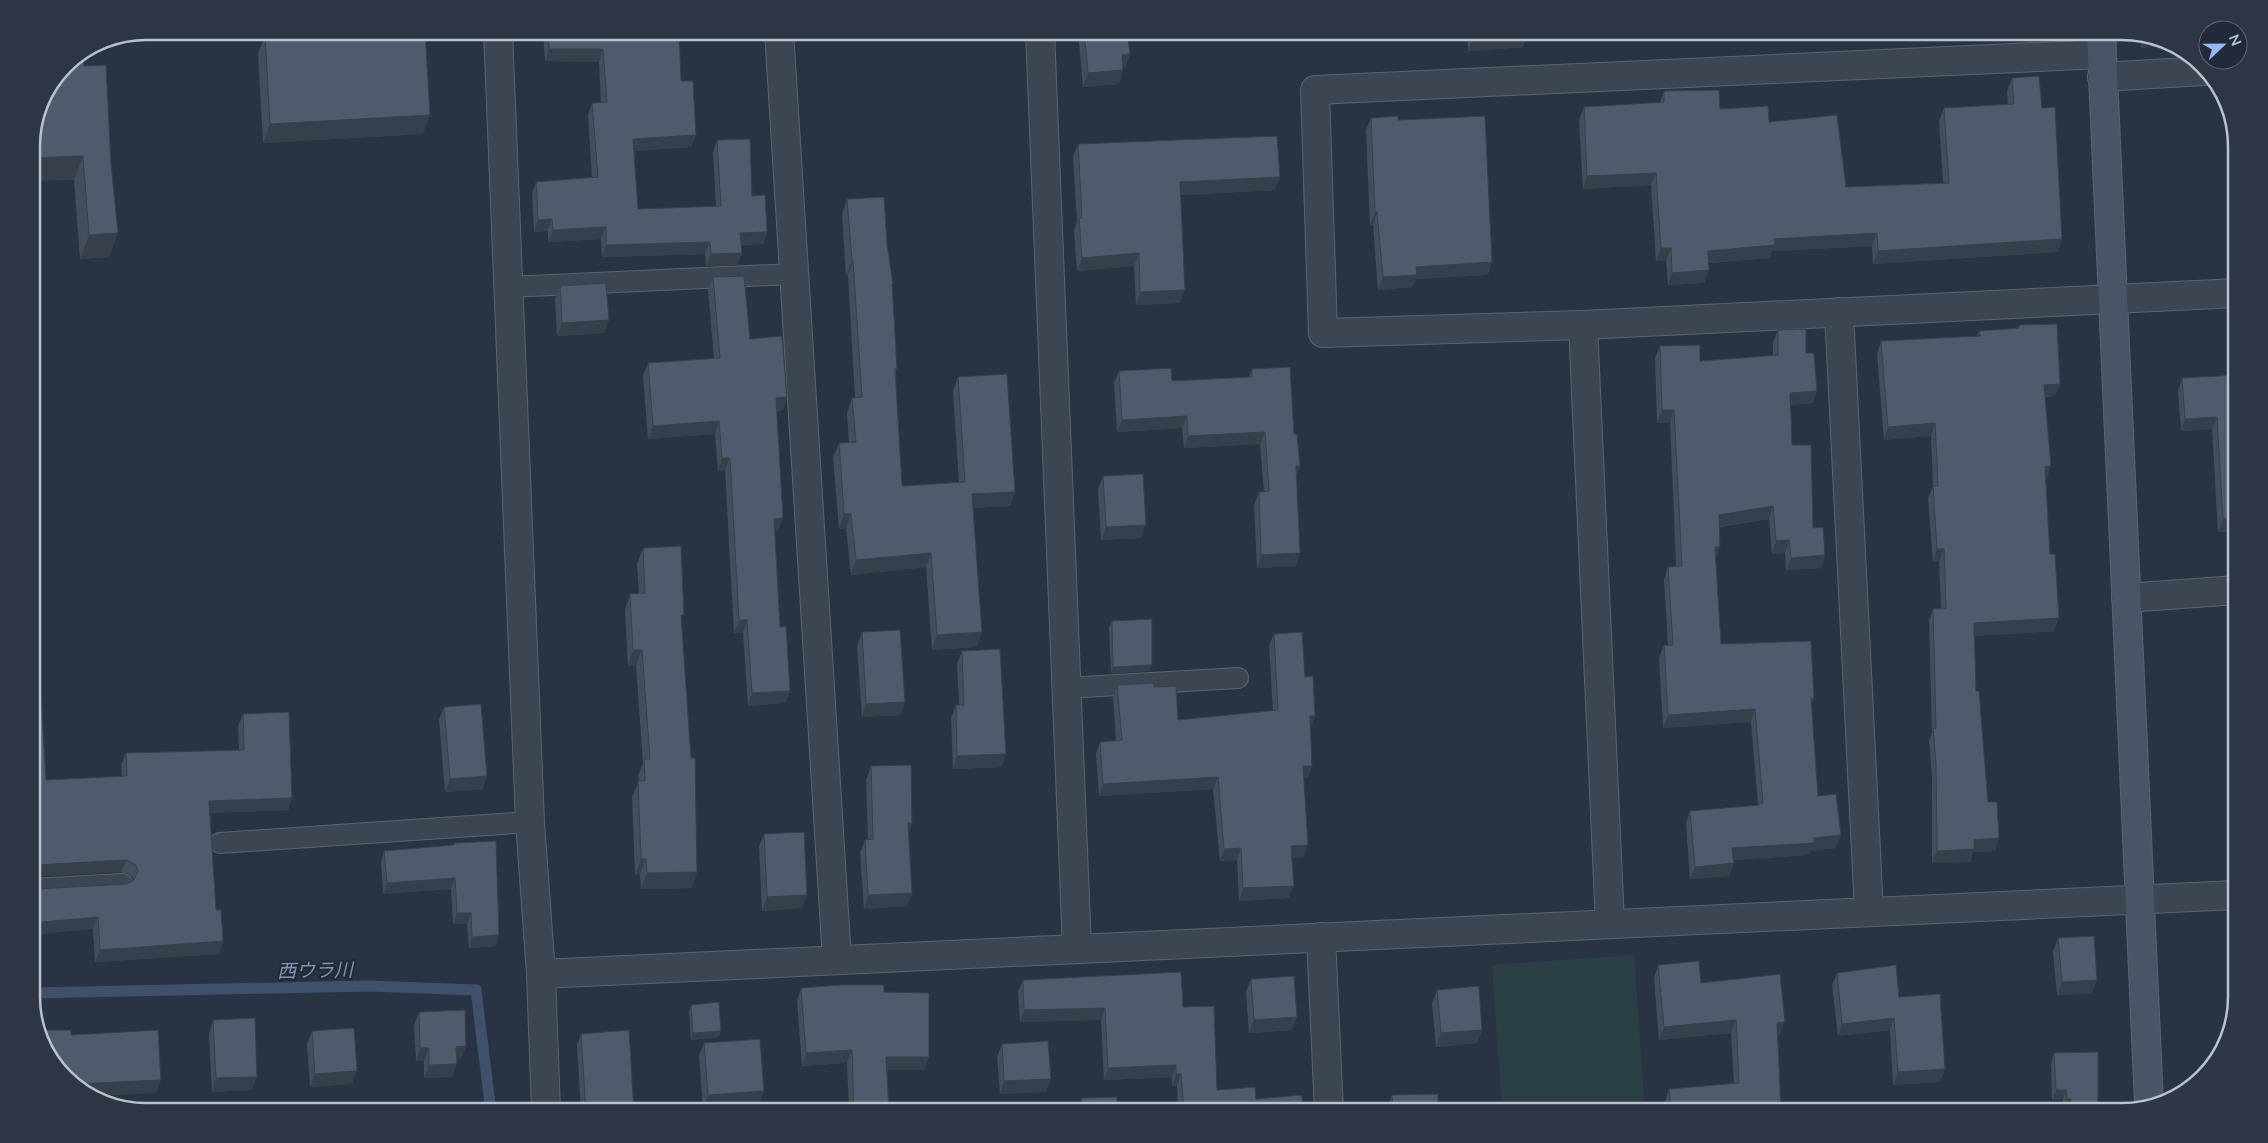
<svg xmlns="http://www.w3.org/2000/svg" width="2268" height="1143" font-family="Lato,'Noto Sans JP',sans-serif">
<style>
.green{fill:#2b4044}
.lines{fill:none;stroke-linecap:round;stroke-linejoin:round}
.stream{stroke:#3f506c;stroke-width:11}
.lane-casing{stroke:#5c6370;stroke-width:22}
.street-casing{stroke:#5c6370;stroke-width:30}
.secondary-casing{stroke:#5c6370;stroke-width:30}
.lane{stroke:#3d4553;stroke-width:20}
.street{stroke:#3d4553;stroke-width:28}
.secondary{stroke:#4b5466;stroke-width:28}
.wall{fill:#454d5d}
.shaded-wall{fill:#383f4c}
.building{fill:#505a6c;stroke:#383f4c}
.labels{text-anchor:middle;stroke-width:4.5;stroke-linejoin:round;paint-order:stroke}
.water-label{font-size:19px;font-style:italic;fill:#8496b2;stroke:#222a39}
.rim{fill:none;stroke:#bbc1cd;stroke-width:2.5}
</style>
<rect width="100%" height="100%" fill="#293343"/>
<!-- green -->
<path class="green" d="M1634,955L1645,1112H1502L1492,965Z"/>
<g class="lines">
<!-- stream -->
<path class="stream" d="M32,993L369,986L476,990L491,1112"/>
<!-- lane casing -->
<g class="lane-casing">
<g id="lane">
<path d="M508,287L794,274"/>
<path d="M1066,688L1238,678"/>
<path d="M220,843L530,822"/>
<path d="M32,889L122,884"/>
</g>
</g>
<!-- street casing -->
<g class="street-casing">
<g id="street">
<path d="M498,31L530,822L541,974L546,1112"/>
<path d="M779,31L837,960"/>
<path d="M1040,31L1077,949"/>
<path d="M2102,54L1315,90L1323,333L1583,325L2237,293"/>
<path d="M2102,77L2204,71"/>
<path d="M1839,312L1869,912"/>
<path d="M1583,325L1610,924"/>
<path d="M2126,598L2237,590"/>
<path d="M1321,937L1329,1112"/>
<path d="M541,974L2237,895"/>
</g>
</g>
<!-- secondary casing -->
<g class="secondary-casing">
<path id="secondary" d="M2101,31L2149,1104"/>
</g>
<!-- lane -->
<use href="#lane" class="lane"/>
<!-- street -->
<use href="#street" class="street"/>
<!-- secondary -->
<use href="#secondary" class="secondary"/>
</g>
<!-- wall -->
<g class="wall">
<path d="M543,31H679L681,81L696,135L691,147L634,151L638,209L716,207L713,152L717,140L752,196L767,232L763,244L741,245L742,253L737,265L706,266L705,254L602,257L601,239L548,242V231L534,232L532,194L536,182L592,177L588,115L592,103H601L599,62L545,61Z"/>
<path d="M1078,31H1127L1130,54L1125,67L1123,68V70L1119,84L1083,87Z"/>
<path d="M1467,31H1528L1523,47L1468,51Z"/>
<path d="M265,35L423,134L263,143L258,54Z"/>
<path d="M2140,35L2172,43L2141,48Z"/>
<path d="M84,66L109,257L80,259L74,180Z"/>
<path d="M2012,78L2042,108L2062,239L2058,252L1873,264L1872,246L1772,251L1770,258L1709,263V270L1704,283L1668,285L1666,260L1656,261L1651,185L1583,189L1579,120L1584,107L1660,103L1664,91L1720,109L1769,122L1846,187L1943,183L1939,121L1944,108L2008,104L2007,91Z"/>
<path d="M1371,118L1398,120L1488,275L1415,279L1412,287L1378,290L1373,225H1370L1366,130Z"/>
<path d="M1078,144L1275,190L1181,195L1180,303L1136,305L1134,266L1077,271L1074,231L1077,222L1073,157Z"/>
<path d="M847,199L887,244L892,288L897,368L895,373L902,486L959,483L953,391L958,377L1015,492L1010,506L973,508L977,647L932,650L926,567L851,575L846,528L839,529L833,458L839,443L849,442L847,413L852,398H855L848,276H846L842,214Z"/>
<path d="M713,277L750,339L787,397L783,410L776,411L778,531H775L780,627L790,691L785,703L748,706L743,633H734L725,470L718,471L715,434L648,439L643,376L648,363L714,358L708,290Z"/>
<path d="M560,286L609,320L604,333L557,336L555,299Z"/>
<path d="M2019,325L2060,384L2055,396L2045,397L2047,479H2046L2054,631L1974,636L1976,691L1988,802L1999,838L1995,851L1973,852L1970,862L1932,863V776L1929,741L1932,733L1929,621L1933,609L1941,608L1939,561L1933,562L1928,498L1933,486L1931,436L1884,440L1877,354L1881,341L1977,336L1979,331L2018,328Z"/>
<path d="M1778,330L1806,353L1817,391L1812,403L1791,405L1792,445L1813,528L1825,555L1821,568L1786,570L1785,553L1772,554L1769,519L1719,527L1715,559L1721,644L1814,698L1811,704L1818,796L1836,848L1811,851L1809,855L1733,860L1734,863L1729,876L1690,879L1686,824L1690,811L1758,805L1751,722L1663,728L1659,658L1664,645H1668L1664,580L1668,567L1676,566L1670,422L1657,423L1655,358L1660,346L1700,361L1773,356V342Z"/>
<path d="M1252,369L1294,434L1300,466L1297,474L1296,566L1257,568L1254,505L1259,492H1264L1260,444L1184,448L1182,428L1117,432L1114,383L1119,371L1172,381L1249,377Z"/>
<path d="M2237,375V531L2218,532L2212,429L2181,431L2178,391L2182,378Z"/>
<path d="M1103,476L1141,538L1101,540L1098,489Z"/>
<path d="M643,548L682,622L692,888L641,889L640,875H635L632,797L639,781L638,776L643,763L636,666H628L625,610L630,594L639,593L637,564Z"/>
<path d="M1112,621L1150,671L1111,673L1109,627Z"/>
<path d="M862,632L900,715L862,717L857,646Z"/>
<path d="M1274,634L1305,677L1311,728L1308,778H1304V857L1292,858L1289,898L1239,901L1237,860L1220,861L1213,789L1099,796L1096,754L1100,742L1116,741L1113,697L1117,685L1154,687L1178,720L1273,711L1269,646Z"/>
<path d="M962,651L1001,767L953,769L951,718L956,705H959L957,664Z"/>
<path d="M444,707L483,789L445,792L439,720Z"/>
<path d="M243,714L292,798L288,810L210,813L216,910L223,941L219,954L95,962L93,929L37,889L127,884L133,881L132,877L121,872L46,780L122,777L121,765L126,753L239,750L238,726Z"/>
<path d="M871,766L912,823L909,833L912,893L907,906L864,909L860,853L865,840H868L866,780Z"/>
<path d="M764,834L802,908L762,911L759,847Z"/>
<path d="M454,843L496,946L469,948L467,924H453L451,889L383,894L381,862L384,851L453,845Z"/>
<path d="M2058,938L2092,993L2057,995L2053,952Z"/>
<path d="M1658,965L1701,983L1780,1035L1778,1036L1781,1112H1665V1102L1669,1089L1734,1084L1731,1033L1659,1040L1654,978Z"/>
<path d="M1837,973L1899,997L1945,1069L1940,1082L1893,1085L1890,1030L1838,1036L1832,985Z"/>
<path d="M1251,979L1297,1017L1292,1030L1249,1033L1246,992Z"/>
<path d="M1023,980L1183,1007L1217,1090L1256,1099L1303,1112H1178L1177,1085L1172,1086V1077L1104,1080L1101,1020L1020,1022L1018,992Z"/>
<path d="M801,988L884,992L929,1057L924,1070H887L889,1112H849L847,1063L802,1066L797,1001Z"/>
<path d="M1437,990L1482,1030L1477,1043L1436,1047L1432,1003Z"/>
<path d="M691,1005L719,1037L691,1040L689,1011Z"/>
<path d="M419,1012L466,1046L461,1059H457L452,1077L424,1078V1061H416L414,1025Z"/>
<path d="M213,1020L252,1090L212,1092L209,1034Z"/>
<path d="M312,1031L352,1084L310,1087L307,1044Z"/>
<path d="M581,1034L634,1112H581L577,1045Z"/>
<path d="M704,1043L759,1104L703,1108L699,1056Z"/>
<path d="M1002,1044L1046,1092L1000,1094L997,1057Z"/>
<path d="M2054,1053L2098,1112H2067V1109L2063,1110V1100H2052L2051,1064Z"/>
<path d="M1392,1095L1438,1112H1388L1387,1108Z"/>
<path d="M1082,1098L1117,1112H1077Z"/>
</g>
<!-- shaded-wall -->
<g class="shaded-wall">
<path d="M1374,31H1426L1373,34Z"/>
<path d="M1528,34L1523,47L1468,51L1473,38Z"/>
<path d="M2145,37L2172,43L2175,45L2141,48Z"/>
<path d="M549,49H603L599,62L545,61Z"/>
<path d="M1130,54L1125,67L1118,68L1122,55Z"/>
<path d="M1123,70L1119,84L1083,87L1088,73Z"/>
<path d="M430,115L423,134L263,143L270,124Z"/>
<path d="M696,135L691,147L629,151L633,139Z"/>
<path d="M83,156L74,180L31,181V158Z"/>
<path d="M1656,173L1651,185L1583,189L1587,176Z"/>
<path d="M1280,177L1275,190L1176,195L1180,182Z"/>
<path d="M1375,212H1377L1373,225H1370Z"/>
<path d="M552,219L548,231L534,232L538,220Z"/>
<path d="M606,227L601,239L548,242L553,230Z"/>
<path d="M767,232L763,244L736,245L740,233Z"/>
<path d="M118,233L109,257L80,259L89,235Z"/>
<path d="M1877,233L1872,246L1772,251L1770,258L1703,263L1708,251L1774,239Z"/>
<path d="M2062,239L2058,252L1873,264L1878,251Z"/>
<path d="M710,242L705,254L602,257L606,245Z"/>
<path d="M1661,248H1671L1666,260L1656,261Z"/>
<path d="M742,253L737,265L706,266L711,254Z"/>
<path d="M1139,253L1134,266L1077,271L1082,258Z"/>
<path d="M852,261H853L848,276H846Z"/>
<path d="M1492,262L1488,275L1415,279L1412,287L1378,290L1383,277L1416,267Z"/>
<path d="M1709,270L1704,283L1668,285L1672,273Z"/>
<path d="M1185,290L1180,303L1136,305L1140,292Z"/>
<path d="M609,320L604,333L557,336L562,323Z"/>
<path d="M2060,384L2055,396L2040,397L2044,385Z"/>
<path d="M1817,391L1812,403L1786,405L1790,393Z"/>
<path d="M787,397L783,410L771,411L776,398Z"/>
<path d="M1662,410H1674L1670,422L1657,423Z"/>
<path d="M1187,416L1182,428L1117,432L1122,420Z"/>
<path d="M2217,417L2212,429L2181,431L2185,419Z"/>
<path d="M719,421L715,434L648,439L653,426Z"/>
<path d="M1935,423L1931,436L1884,440L1888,427Z"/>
<path d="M1265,432L1260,444L1184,448L1188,436Z"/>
<path d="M722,458H730L725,470L718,471Z"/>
<path d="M1296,466H1300L1295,479Z"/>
<path d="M2051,466L2047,479H2041L2045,467Z"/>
<path d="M1015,492L1010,506L967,508L972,494Z"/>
<path d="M1773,506L1769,519L1714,527L1719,515Z"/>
<path d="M844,514H851L846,528L839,529Z"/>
<path d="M783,518L778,531L770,532L774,519Z"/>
<path d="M2237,518V531L2218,532L2223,519Z"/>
<path d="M1146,525L1141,538L1101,540L1106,527Z"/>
<path d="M1789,540L1785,553L1772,554L1776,541Z"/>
<path d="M1715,547H1720L1715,560Z"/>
<path d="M1937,549H1944L1939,561L1933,562Z"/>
<path d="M931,553L926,567L851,575L856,560Z"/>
<path d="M1300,553L1296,566L1257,568L1261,555Z"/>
<path d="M1825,555L1821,568L1786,570L1791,558Z"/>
<path d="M2059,618L2054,631L1969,636L1974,623Z"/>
<path d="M739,620H747L743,633H734Z"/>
<path d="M982,632L977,647L932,650L937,635Z"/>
<path d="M633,650H642L636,666H628Z"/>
<path d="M1152,665L1150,671L1111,673L1113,667Z"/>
<path d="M790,691L785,703L748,706L752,693Z"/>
<path d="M905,702L900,715L862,717L866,704Z"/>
<path d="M1755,709L1751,722L1663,728L1668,715Z"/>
<path d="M1310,716H1315L1311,728Z"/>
<path d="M1006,754L1001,767L953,769L957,756Z"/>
<path d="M1303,766H1312L1308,778H1298Z"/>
<path d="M487,776L483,789L445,792L450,779Z"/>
<path d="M1218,777L1213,789L1099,796L1103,784Z"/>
<path d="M292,798L288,810L205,813L209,801Z"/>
<path d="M908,823H912L907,836Z"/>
<path d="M1841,835L1836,848L1811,851L1809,855L1727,860L1732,848Z"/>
<path d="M1999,838L1995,851L1973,852L1970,862L1932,863L1937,851L1974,840Z"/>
<path d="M1308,845L1304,857L1287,858L1291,846Z"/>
<path d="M1241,848L1237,860L1220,861L1224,849Z"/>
<path d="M641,859H646L640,875H635Z"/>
<path d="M126,860L121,872L32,877V866L36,865Z"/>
<path d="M1734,863L1729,876L1690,879L1695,867Z"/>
<path d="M697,872L692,888L641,889L647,873Z"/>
<path d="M455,878L451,889L383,894L387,883Z"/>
<path d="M1294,886L1289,898L1239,901L1243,888Z"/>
<path d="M912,893L907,906L864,909L868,895Z"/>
<path d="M807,895L802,908L762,911L767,897Z"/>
<path d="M457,913H471L467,924H453Z"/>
<path d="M98,917L93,929L32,935V923Z"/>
<path d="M499,935L496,946L469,948L472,937Z"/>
<path d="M223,941L219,954L95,962L100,950Z"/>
<path d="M2097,980L2092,993L2057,995L2062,982Z"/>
<path d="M1105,1008L1101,1020L1020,1022L1024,1010Z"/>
<path d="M1297,1017L1292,1030L1249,1033L1254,1020Z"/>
<path d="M1894,1018L1890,1030L1838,1036L1842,1024Z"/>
<path d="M1736,1020L1731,1033L1659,1040L1664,1027Z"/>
<path d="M1785,1022L1780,1035L1772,1036L1777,1023Z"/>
<path d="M1482,1030L1477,1043L1436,1047L1441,1033Z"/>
<path d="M721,1031L719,1037L691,1040L693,1033Z"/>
<path d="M466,1046L461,1059L452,1060L456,1047Z"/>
<path d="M420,1048H429L424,1061H416Z"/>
<path d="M852,1050L847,1063L802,1066L806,1053Z"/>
<path d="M886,1057H929L924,1070H881Z"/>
<path d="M457,1064L452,1077L424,1078L429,1065Z"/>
<path d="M1176,1065L1172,1077L1104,1080L1108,1068Z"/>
<path d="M1945,1069L1940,1082L1893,1085L1898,1072Z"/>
<path d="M357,1071L352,1084L310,1087L315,1074Z"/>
<path d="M1176,1074H1181L1177,1085L1172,1086Z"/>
<path d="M257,1077L252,1090L212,1092L216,1078Z"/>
<path d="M1051,1079L1046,1092L1000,1094L1004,1081Z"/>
<path d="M161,1080L156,1093L91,1096L77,1084Z"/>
<path d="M2056,1090H2066L2063,1100H2052Z"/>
<path d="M764,1091L759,1104L703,1108L708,1095Z"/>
<path d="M2067,1099H2071L2067,1109L2063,1110Z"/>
</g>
<!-- building -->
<g class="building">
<path d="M329,31H425L430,115L270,124L265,35Z"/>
<path d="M548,31H679L681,81H693L696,135L633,139L638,209L721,206L717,140L750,139L752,196L765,195L767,232L740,233L742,253L711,254L710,242L606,245V227L553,230L552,219L538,220L536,182L598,177L592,103L607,102L603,49H549Z"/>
<path d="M1084,31H1127L1130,54L1122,55L1123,70L1088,73Z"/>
<path d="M1473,31H1528V34L1473,38Z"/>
<path d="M83,53L84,66L106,65L111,164L118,233L89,235L83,156L31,158V139L40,102L65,65Z"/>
<path d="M2039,76L2042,108L2055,107L2062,239L1878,251L1877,233L1774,239L1775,245L1708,251L1709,270L1672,273L1671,248H1661L1656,173L1587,176L1584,107L1664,102V91L1719,90L1720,109L1768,106L1769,122L1837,115L1846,187L1949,183L1944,108L2014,104L2012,78Z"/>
<path d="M1398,116V120L1485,116L1492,262L1416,267L1417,275L1383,277L1377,212H1375L1371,118Z"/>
<path d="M1277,136L1280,177L1180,182L1185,290L1140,292L1139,253L1082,258L1079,218H1082L1078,144Z"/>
<path d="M884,197L887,244L893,284H892L897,368H895L902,486L965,482L958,377L1007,374L1015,492L972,494L982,632L937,635L931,553L856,560L851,514H844L839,443L856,442L852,398L862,397L853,261H852L847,199Z"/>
<path d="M744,276L750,339L782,336L787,397L776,398L783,518L774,519L780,627L786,626L790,691L752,693L747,620H739L730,458H722L719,421L653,426L648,363L720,358L713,277Z"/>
<path d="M606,283L609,320L562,323L560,286Z"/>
<path d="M2057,324L2060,384L2044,385L2051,466L2045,467L2050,554H2055L2059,618L1974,623L1976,691H1979L1988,802H1997L1999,838L1974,840V849L1937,851L1936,763L1933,729L1936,728L1933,609L1946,608L1944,549H1937L1933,486H1938L1935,423L1888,427L1881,341L1980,336L1979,331L2019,328V325Z"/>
<path d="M1806,329V353H1814L1817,391L1790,393L1792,445H1811L1813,528L1823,527L1825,555L1791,558L1789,540L1776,541L1773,506L1719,515L1720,547H1715L1721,644L1811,641L1814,698H1811L1818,796L1836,794L1841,835L1814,838V843L1732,848L1734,863L1695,867L1690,811L1759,805V803H1763L1755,709L1668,715L1664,645H1673L1668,567L1682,566L1674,410H1662L1660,346L1700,345V361L1778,355V330Z"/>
<path d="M1290,367L1294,434H1297L1300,466H1296L1300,553L1261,555L1259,492L1269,491L1265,432L1188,436L1187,416L1122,420L1119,371L1171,368L1172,381L1252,377V369Z"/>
<path d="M2237,375V518L2223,519L2217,417L2185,419L2182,378Z"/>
<path d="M1143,474L1146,525L1106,527L1103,476Z"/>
<path d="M681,546L684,615H681L691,758H695L697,872L647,873L646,859H641L638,781H645L644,759H650L642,650H633L630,594L645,593L643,548Z"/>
<path d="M1152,619V665L1113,667L1112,621Z"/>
<path d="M900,630L905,702L866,704L862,632Z"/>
<path d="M1302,632L1305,677L1313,676L1315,716H1310L1312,766H1303L1308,845L1291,846L1294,886L1243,888L1241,848L1224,849L1218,777L1103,784L1100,742L1122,740L1117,685L1154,683V687L1176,686L1178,720L1278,710L1274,634Z"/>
<path d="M1000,649L1006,754L957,756L956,705H964L962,651Z"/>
<path d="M32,696H41L46,780L127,776L126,753L244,750L243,714L289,712L292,798L209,801L216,910H221L223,941L100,950L98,917L32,923V886L37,889L127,884L133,881L138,872L136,865L126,860L36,865L32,866Z"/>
<path d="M481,704L487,776L450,779L444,707Z"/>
<path d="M911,765L912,823H908L912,893L868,895L865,840L873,839L871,766Z"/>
<path d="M804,832L807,895L767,897L764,834Z"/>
<path d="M496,841L499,935L472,937L471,913H457L455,878L387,883L384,851L454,845V843Z"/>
<path d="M2094,936L2097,980L2062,982L2058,938Z"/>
<path d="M1699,961L1701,983L1780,974L1785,1022L1777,1023L1781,1112H1671L1669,1089L1739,1083L1736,1020L1664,1027L1658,965Z"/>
<path d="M1896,965L1899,997L1940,994L1945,1069L1898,1072L1894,1018L1842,1024L1837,973Z"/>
<path d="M1181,972L1183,1007L1214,1006L1217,1090L1255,1087L1256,1099L1302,1095L1303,1112H1184L1181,1074H1176V1065L1108,1068L1105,1008L1024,1010L1023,980Z"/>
<path d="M1294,976L1297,1017L1254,1020L1251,979Z"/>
<path d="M840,985H884V992L929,993V1057H886L889,1112H854L852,1050L806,1053L801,988Z"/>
<path d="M1479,986L1482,1030L1441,1033L1437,990Z"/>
<path d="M719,1002L721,1031L693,1033L691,1005Z"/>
<path d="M465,1010L466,1046L456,1047L457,1064L429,1065V1048H420L419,1012Z"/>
<path d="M255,1018L257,1077L216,1078L213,1020Z"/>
<path d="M354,1028L357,1071L315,1074L312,1031Z"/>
<path d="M40,1030H71V1035L158,1030L161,1080L77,1084L51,1061Z"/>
<path d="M629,1030L634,1112H586L581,1034Z"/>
<path d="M760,1039L764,1091L708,1095L704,1043Z"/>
<path d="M1048,1041L1051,1079L1004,1081L1002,1044Z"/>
<path d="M2098,1052V1112H2070L2071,1099H2067L2066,1090H2056L2054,1053Z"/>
<path d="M1438,1094V1112H1393L1392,1095Z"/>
<path d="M1117,1097V1112H1082V1098Z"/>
<path d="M684,1104V1112H647L646,1107Z"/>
<path d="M993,1106V1112H948V1107Z"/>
</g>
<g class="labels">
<!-- water labels -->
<g class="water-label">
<text transform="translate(315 970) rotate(-1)" y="7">西ウラ川</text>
</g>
</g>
<!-- crop -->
<path d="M0 0H2268V1143H0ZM146 40H2122A106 106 0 0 1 2228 146V997A106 106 0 0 1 2122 1103H146A106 106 0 0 1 40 997V146A106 106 0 0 1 146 40Z" fill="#2e3645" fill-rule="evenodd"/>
<path class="rim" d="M146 40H2122A106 106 0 0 1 2228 146V997A106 106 0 0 1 2122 1103H146A106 106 0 0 1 40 997V146A106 106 0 0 1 146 40Z"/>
<!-- north arrow -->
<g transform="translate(2223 45) rotate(68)"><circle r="24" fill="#222a39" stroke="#5f6674"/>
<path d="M0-4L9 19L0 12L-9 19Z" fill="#97b8f5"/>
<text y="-8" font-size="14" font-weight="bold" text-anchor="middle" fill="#bbc1cd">N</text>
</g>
</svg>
